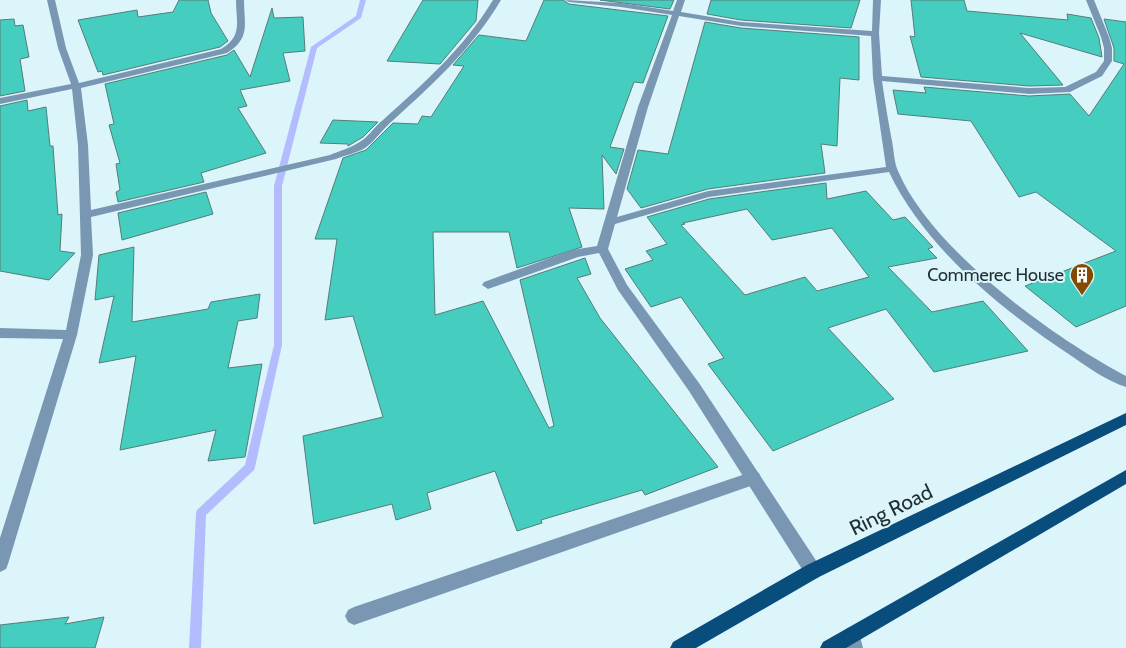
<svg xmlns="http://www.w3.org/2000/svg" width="1126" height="648" font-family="Cabin,sans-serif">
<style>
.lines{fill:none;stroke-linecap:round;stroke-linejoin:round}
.stream{fill:#b2bcff;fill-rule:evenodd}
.building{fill:#45cec0;stroke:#557d77;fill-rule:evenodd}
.service{fill:#7997b3;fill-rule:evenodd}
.minor{fill:#7997b3;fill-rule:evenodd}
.primary{fill:#094d7d;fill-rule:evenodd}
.labels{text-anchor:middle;stroke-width:4;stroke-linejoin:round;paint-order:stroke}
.poi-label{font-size:18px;fill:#1e2e32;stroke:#dcf5fb;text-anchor:end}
.near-street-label{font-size:21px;fill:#1e2e32;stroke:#dcf5fb}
</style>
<rect width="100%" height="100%" fill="#dcf5fb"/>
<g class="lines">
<!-- stream -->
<path class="stream" d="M360,0H366L361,18L317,48L282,186V345L255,467L254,470L206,515L201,648H189L196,513L197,510L245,465L274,345V186L311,47L356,16Z"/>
</g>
<!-- building -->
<g class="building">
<path d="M179,0H208L211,13L228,41L220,47L103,75L102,71L98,72L78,20L137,10L138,17L173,12Z"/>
<path d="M423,0H478L476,21L440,64L387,61Z"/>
<path d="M544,0H563L569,4L668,16L643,83L634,82L610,147L624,149L616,174L602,155L604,209L569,208L582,247L517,268L509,232H433L435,315L483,301L549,428L554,426L520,280L585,258L591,274L577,278L600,318L718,467L645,495L642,490L541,520L542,523L517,531L495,471L427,493L431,509L396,520L392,504L314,524L303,436L383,417L353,316L325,320L337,239H315L343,158L366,150L393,123L418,124L422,116L431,117L464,66L453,65L479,35L526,41Z"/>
<path d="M600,0H674L670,9Z"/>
<path d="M711,0H860L851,28L741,20L707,14Z"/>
<path d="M911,0H964L967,11L1068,20L1067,14L1091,18L1099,38L1102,57L1020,33L1063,85L1029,86L921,77L910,36L915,37Z"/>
<path d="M272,8L274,18L303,17L305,51L283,53L290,81L240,90L247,106L238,108L266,153L201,173L204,182L118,202L116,192L120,190L116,164L120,163L109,125L114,124L105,84L227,55L234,50L250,77Z"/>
<path d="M14,19L15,26L23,25L29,57L20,59L25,91L0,96V20Z"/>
<path d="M1104,19L1126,22V306L1076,327L1025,286L1116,251L1036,192L1019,197L971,121L898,114L893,90L926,93L924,87L1029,96L1070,94L1089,116L1124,64L1114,61V48Z"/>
<path d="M705,22L741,28L859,37V80L840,78L837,146L821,144L825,173L708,189L641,208L627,189L638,150L668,154Z"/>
<path d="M27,100L28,111L46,107L50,146H53L58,215L62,214L60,251L75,253L49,280L0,271V106Z"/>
<path d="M333,120L378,122L363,137L348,146V144L320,143Z"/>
<path d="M826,183L827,199L866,191L893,220L905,217L933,247L928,249L937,258L888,267L932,312L983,301L1028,351L934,372L886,309L828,328L894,399L773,451L708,364L724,358L681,297L651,307L625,269L653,260L646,251L667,244L647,217L709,199ZM747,209L772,240L832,228L869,277L817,291L805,277L745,295L681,225L685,224L683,223Z"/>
<path d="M206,192L213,214L122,240L118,213Z"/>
<path d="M134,247L132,322L208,309L211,302L260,294L257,318L238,321L228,368L262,364L245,457L208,461L216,430L120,450L136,356L99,363L114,296L95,300L99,255Z"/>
<path d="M69,617L65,624L104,617L95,648H0V625Z"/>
</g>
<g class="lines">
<!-- service -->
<g class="service">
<path d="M754,471L759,473L761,478L759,483L354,625L348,622L345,616L348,610L354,607Z"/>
<path d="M852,626L858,629L863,648H845L843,635L846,629Z"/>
</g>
<!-- minor -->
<g class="minor">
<path d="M47,0H55L66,48L79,83L221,49C243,36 236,22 236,0H244C244,24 251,38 227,53L81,88L88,145L91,210L330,155C339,151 350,148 358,143C367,139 375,126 383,120C424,83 464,48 493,0H501C472,49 432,85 390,123C382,130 373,143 365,148C357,153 346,155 336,159L91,217L93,255L77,335L8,564L6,569L0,572V538L63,339L0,338V328L66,330L81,255L78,145L72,89L0,104V98L71,84L58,48Z"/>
<path d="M565,0L621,3L673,11L677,0H685L681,12L741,22L872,31L873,0H881L879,33L882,76L1029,88L1065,87L1096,72L1104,61V48L1101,37L1086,0H1094L1109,37L1112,48V61L1102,76L1070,92L1029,94L882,81C885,101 888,121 892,141C894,151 894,162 898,171C931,249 1052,337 1126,376V387C1107,381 1089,368 1073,357C1004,312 925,248 889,172L709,197L615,224L608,249L627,285L699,383L819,565L821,571L819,577L813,579L807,577L689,391L618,290L599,253L578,257L488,289L482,285L484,282L572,250L597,246L638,107L672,15L621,7L569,2ZM679,16L741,26L871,36L873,78L886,167L708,191L617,217L648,107Z"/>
</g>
<!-- primary -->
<g class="primary">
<path d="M1126,413V425L819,577L696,648H670L673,642L807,565Z"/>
<path d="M1126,470V484L846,648H820L823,642Z"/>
</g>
</g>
<!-- icons -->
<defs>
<g id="building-pin" transform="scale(1.25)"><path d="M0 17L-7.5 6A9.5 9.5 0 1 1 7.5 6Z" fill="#854a00" stroke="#dcf5fb"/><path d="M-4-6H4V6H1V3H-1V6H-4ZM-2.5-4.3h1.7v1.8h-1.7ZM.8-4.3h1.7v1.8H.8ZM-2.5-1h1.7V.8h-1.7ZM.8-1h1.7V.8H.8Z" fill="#fff"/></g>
</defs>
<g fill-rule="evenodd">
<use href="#building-pin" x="1082" y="275"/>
</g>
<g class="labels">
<!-- poi labels -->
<g class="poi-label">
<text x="1064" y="281">Commerec House</text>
</g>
<!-- near-street labels -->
<g class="near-street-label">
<text transform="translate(891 510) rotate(-26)" y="7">Ring Road</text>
</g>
</g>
</svg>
